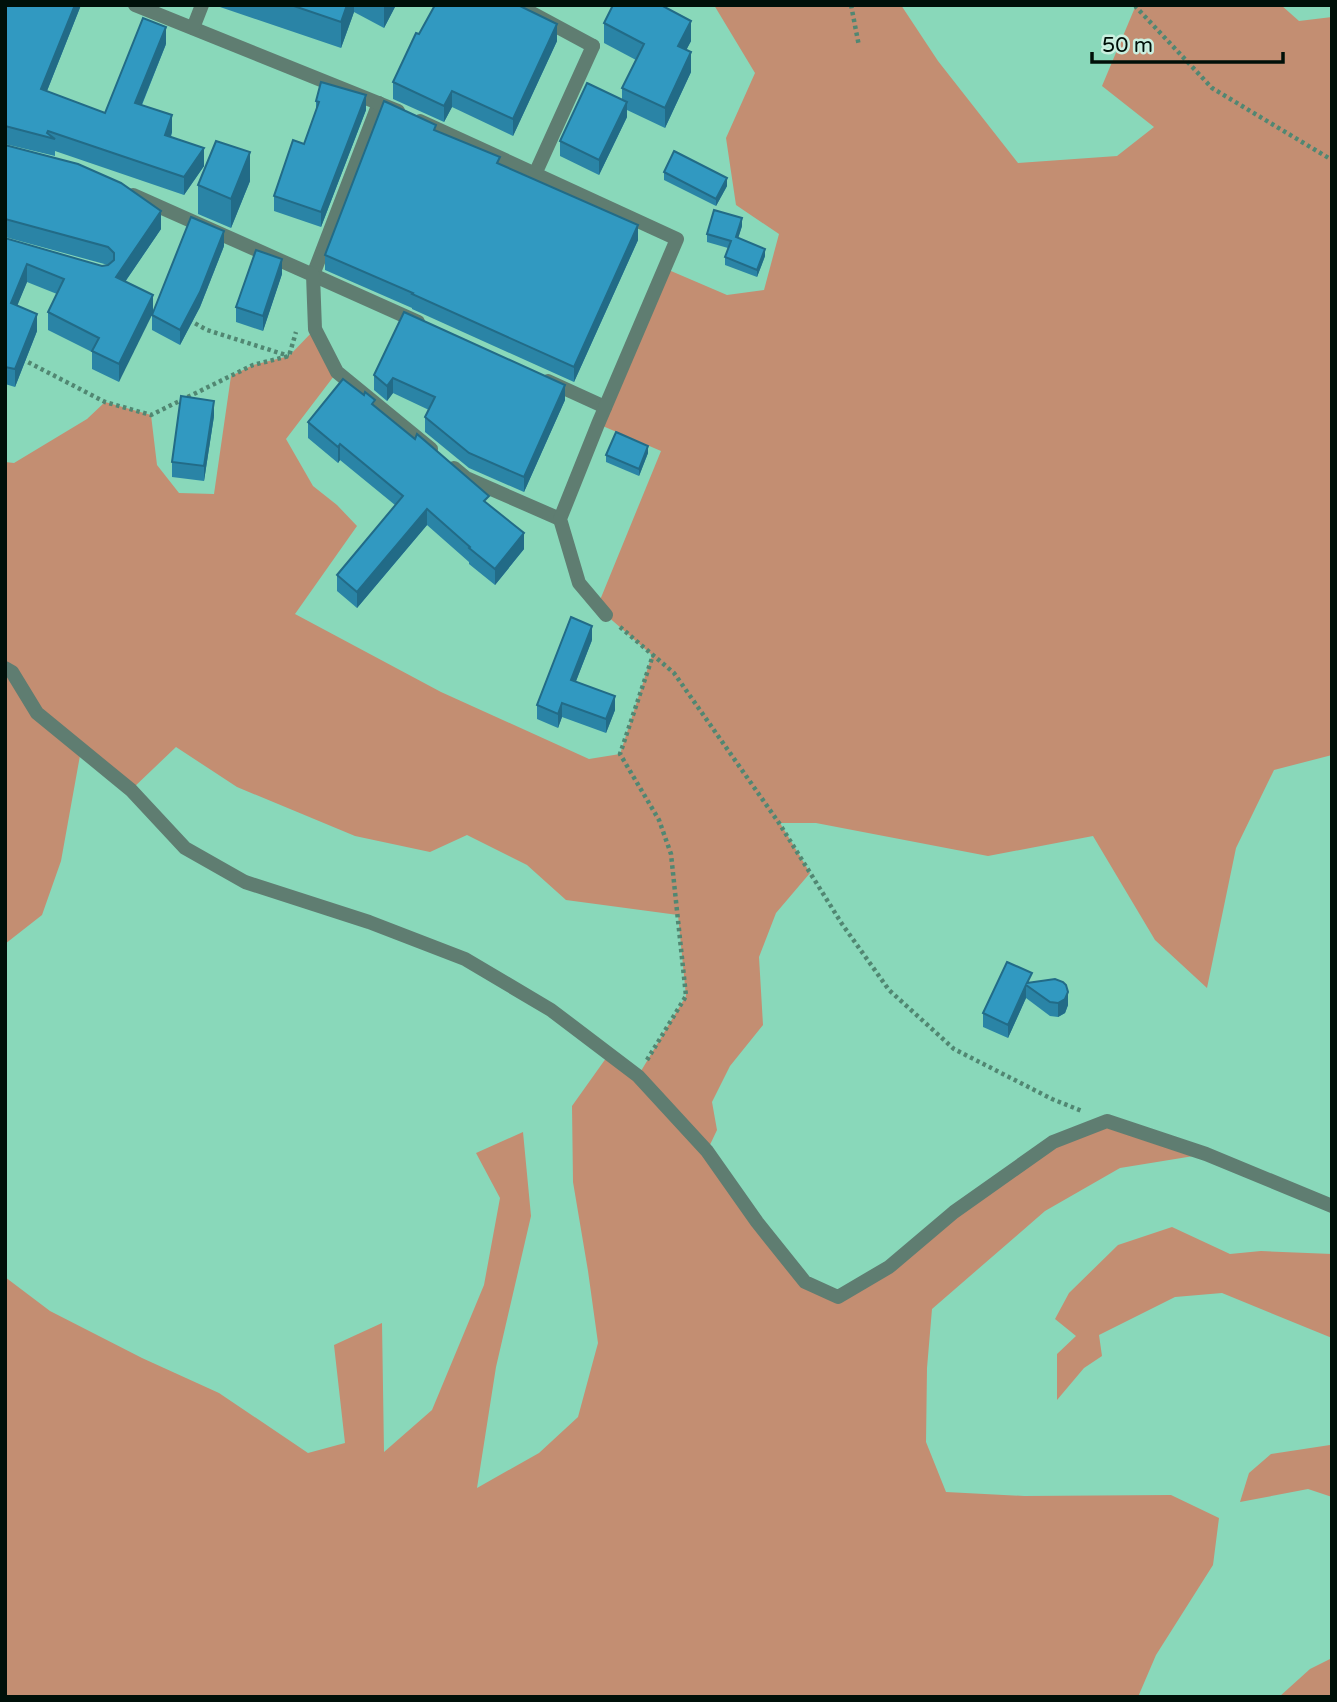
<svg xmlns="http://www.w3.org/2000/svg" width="1337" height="1702" font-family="'Varela Round',sans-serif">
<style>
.green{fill:#c38e72}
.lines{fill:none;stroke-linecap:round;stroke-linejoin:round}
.path{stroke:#518772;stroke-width:4.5;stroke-dasharray:3.5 3.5;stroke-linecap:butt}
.lane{stroke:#5f7d71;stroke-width:14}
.street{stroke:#5f7d71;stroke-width:14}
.wall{fill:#2a84a6}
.shaded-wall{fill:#226b87}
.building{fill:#3199c1;stroke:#226b87;stroke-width:2}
</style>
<rect width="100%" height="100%" fill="#89d8ba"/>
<!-- green -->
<g class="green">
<path d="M714,5H901L938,61L1018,163L1117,156L1154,127L1102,86L1136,5H1281L1299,21L1332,17V755L1274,770L1236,848L1207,988L1155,940L1093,836L988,856L816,823H780L810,873L776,913L759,957L763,1025L730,1066L712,1102L717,1130L707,1151L805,1282L838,1297L1053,1142L1107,1121L1206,1154L1120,1168L1045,1211L932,1309L927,1368L926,1442L946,1492L1024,1496L1171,1495L1219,1518L1213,1565L1156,1655L1138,1697H5V1277L50,1311L142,1358L219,1393L308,1453L345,1443L334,1345L382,1323L384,1452L432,1410L484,1285L500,1198L476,1153L523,1132L531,1216L496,1367L477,1488L539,1453L578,1417L598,1343L588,1271L573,1182L572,1106L609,1054L638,1076L686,996L678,915L566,900L527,865L467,835L430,852L355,836L237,787L176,747L131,790L81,750L61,861L42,915L5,944V462L14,463L87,419L105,402L151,415L157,465L179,493L214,494L231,376L253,365L289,356L315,329L337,372L286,439L313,486L337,505L357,526L295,614L441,692L589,759L620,754L652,655L606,615L598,605L661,451L598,424L664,268L727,295L764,290L779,234L736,205L726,138L755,73Z"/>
<path d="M1172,1227L1230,1254L1261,1251L1332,1254V1338L1222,1293L1175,1297L1099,1335L1102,1356L1084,1368L1057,1400V1354L1076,1336L1055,1319L1069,1293L1118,1245Z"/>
<path d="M1330,1445L1332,1447V1497L1308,1489L1240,1502L1249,1473L1271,1454Z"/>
<path d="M1332,1658V1697H1279L1310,1669Z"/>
</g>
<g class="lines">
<!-- path -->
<g class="path">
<path d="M851,5L859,46"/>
<path d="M1136,5V7L1212,88L1332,160"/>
<path d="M189,320L207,330L289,356"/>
<path d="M22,359L105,402L151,415L253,365L289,356L296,332"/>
<path d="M620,627L674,673L779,823L842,924L889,990L954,1049L1052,1099L1082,1111"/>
<path d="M647,1060L686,996L671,854L659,820L620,754L653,655"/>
</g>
<!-- lane -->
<g class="lane">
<path d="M517,5L593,46"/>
<path d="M379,103L313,275L418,322"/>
<path d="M133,195L313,275L315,329L337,372L431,449"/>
<path d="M548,381L605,407"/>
<path d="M454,468L466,478L560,519"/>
<path d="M5,668L12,672L37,713L131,790L185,848L245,882L369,922L465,959L551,1010L638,1076L707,1151L757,1222L805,1282L838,1297L889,1267L954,1212L1053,1142L1107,1121L1206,1154L1332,1206"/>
</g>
<!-- street -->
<g class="street">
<path d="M135,5L398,111"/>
<path d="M193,28L202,5"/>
<path d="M420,121L677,239L598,424L560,519L579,583L606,615"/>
<path d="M535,174L593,46"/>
</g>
</g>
<!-- wall -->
<g class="wall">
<path d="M5,5H81L47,91L105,113L166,44L142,105L172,132L171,137L204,166L184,195L55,151V156L5,144Z"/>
<path d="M220,5H396L384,28L354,12L341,48L220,7Z"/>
<path d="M520,5V7L557,41L513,136L452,107L444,122L393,99V82L419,34Z"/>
<path d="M604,23L691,41L686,50L691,72L665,128L627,110V117L599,175L560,156V141L622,100V88L636,60L604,43Z"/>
<path d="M316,101L366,110L321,227L274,211V196L304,144L316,111Z"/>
<path d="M436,131L500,164L638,240L574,382L412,309V308L325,270V255Z"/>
<path d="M5,145L161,229L125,282L119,382L92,369V352L48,330V312L57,294L27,282L17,305L37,331L15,387L5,384V238L102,266L108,265L5,237Z"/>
<path d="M664,172L727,186L716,206L664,180Z"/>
<path d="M250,181L231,228L198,214V185Z"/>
<path d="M742,226L738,238L765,256L757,277L725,265V257L728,248L707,242V234Z"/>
<path d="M224,246L200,307L180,345L152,330V315Z"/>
<path d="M282,274L263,331L236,322V307Z"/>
<path d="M374,375L565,400L524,492L469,468L425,432V417L429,410L393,393L387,401L374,390Z"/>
<path d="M375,406L489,505L524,549L495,585L469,564V562L427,525L357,608L337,591V575L395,505L340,460L338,463L308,438V422Z"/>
<path d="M214,416L204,481L172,477V462Z"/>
<path d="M648,453L639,476L606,462V455Z"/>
<path d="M592,640L576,681L615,710L606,733L562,717L558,728L537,719V705Z"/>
<path d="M1032,982L1068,1005L1065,1013L1058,1017L1050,1016L1026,998L1008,1038L983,1027V1013Z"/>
</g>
<!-- shaded-wall -->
<g class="shaded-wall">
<path d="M75,5H81L41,106V89Z"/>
<path d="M347,5H354V12L341,48V22Z"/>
<path d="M384,5H396L384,28Z"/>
<path d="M691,21V41L678,66V46Z"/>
<path d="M557,24V41L513,136V119Z"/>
<path d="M166,27V44L135,121V103Z"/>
<path d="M691,52V72L665,128V108Z"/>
<path d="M452,91V107L444,122V106Z"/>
<path d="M366,95V110L321,227V212Z"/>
<path d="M627,102V117L599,175V160Z"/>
<path d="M172,115V132L165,153V135Z"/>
<rect x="5" y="126" width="2" height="18"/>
<path d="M204,148V166L184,195V177Z"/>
<path d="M250,152V181L231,228V199Z"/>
<path d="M727,178V186L716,206V199Z"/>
<path d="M161,211V229L116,295V277Z"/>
<path d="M742,218V226L736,245V237Z"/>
<path d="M638,225V240L574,382V367Z"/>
<path d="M224,231V246L200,307L180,345V330Z"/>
<path d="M765,249V256L757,277V270Z"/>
<path d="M282,259V274L263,331V316Z"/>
<path d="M27,264V282L11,321V303Z"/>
<path d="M153,295V313L119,382V364Z"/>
<path d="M37,314V331L15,387V369Z"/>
<path d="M393,378V393L387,401V386Z"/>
<path d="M565,385V400L524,492V477Z"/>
<path d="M214,401V416L204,481V466Z"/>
<path d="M340,444V460L338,463V447Z"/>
<path d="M648,446V453L639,476V469Z"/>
<path d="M427,509V525L357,608V592Z"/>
<path d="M524,533V549L495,585V569Z"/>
<path d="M592,626V640L571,694V680Z"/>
<path d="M615,696V710L606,733V719Z"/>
<path d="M562,703V717L558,728V714Z"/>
<path d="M1026,985V998L1008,1038V1025Z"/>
<path d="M1068,992V1005L1065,1013L1058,1017V1003Z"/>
</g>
<!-- building -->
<g class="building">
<path d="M5,5H75L41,89L105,113L143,18L166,27L135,103L172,115L165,135L204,148L184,177L48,131L47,133L55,139L5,126Z"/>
<path d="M291,5H347L341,22Z"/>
<path d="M435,5H518L557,24L513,119L452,91L444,106L393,82L416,33L419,34Z"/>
<path d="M613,5H661L691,21L678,46L691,52L665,108L622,88L644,44L604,23Z"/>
<path d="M321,82L366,95L321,212L274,196L293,140L304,144L319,102L316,101Z"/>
<path d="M587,83L627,102L599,160L560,141Z"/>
<path d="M384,101L436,125L434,130L500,157L497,163L638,225L574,367L412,294L413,293L325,255Z"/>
<path d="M216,141L250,152L231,199L198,185Z"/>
<path d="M5,145L78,164L121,183L161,211L116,277L153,295L119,364L92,351L99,338L48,312L64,279L27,264L11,303L37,314L15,369L5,367V238L102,266L108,265L114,260V253L108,247L5,219Z"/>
<path d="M674,151L727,178L716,199L664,172Z"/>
<path d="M714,210L742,218L736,237L765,249L757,270L725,257L731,241L707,234Z"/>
<path d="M191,217L224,231L200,292L180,330L152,315Z"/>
<path d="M256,250L282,259L263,316L236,307Z"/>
<path d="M404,312L565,385L524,477L469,453L425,417L435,397L393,378L387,386L374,375Z"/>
<path d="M343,379L364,395L365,392L375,400L372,404L415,439L417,434L489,496L484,501L524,533L495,569L469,548L470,547L427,509L357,592L337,575L403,496L340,444L338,447L308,422Z"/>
<path d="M181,396L214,401L204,466L172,462Z"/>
<path d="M616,432L648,446L639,469L606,455Z"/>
<path d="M571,617L592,626L571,680L615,696L606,719L562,703L558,714L537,705Z"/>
<path d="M1007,962L1032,973L1027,983L1055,979L1063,982L1066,985L1068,992L1065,999L1058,1003L1050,1002L1026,985L1008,1025L983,1013Z"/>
</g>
<!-- border -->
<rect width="1337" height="1702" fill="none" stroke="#001009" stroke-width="14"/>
<!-- scale -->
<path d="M1092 52v10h191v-10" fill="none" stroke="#001009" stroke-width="3.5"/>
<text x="1102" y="52" font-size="21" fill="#001009" stroke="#caf0e0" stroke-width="5" paint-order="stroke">50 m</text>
</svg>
